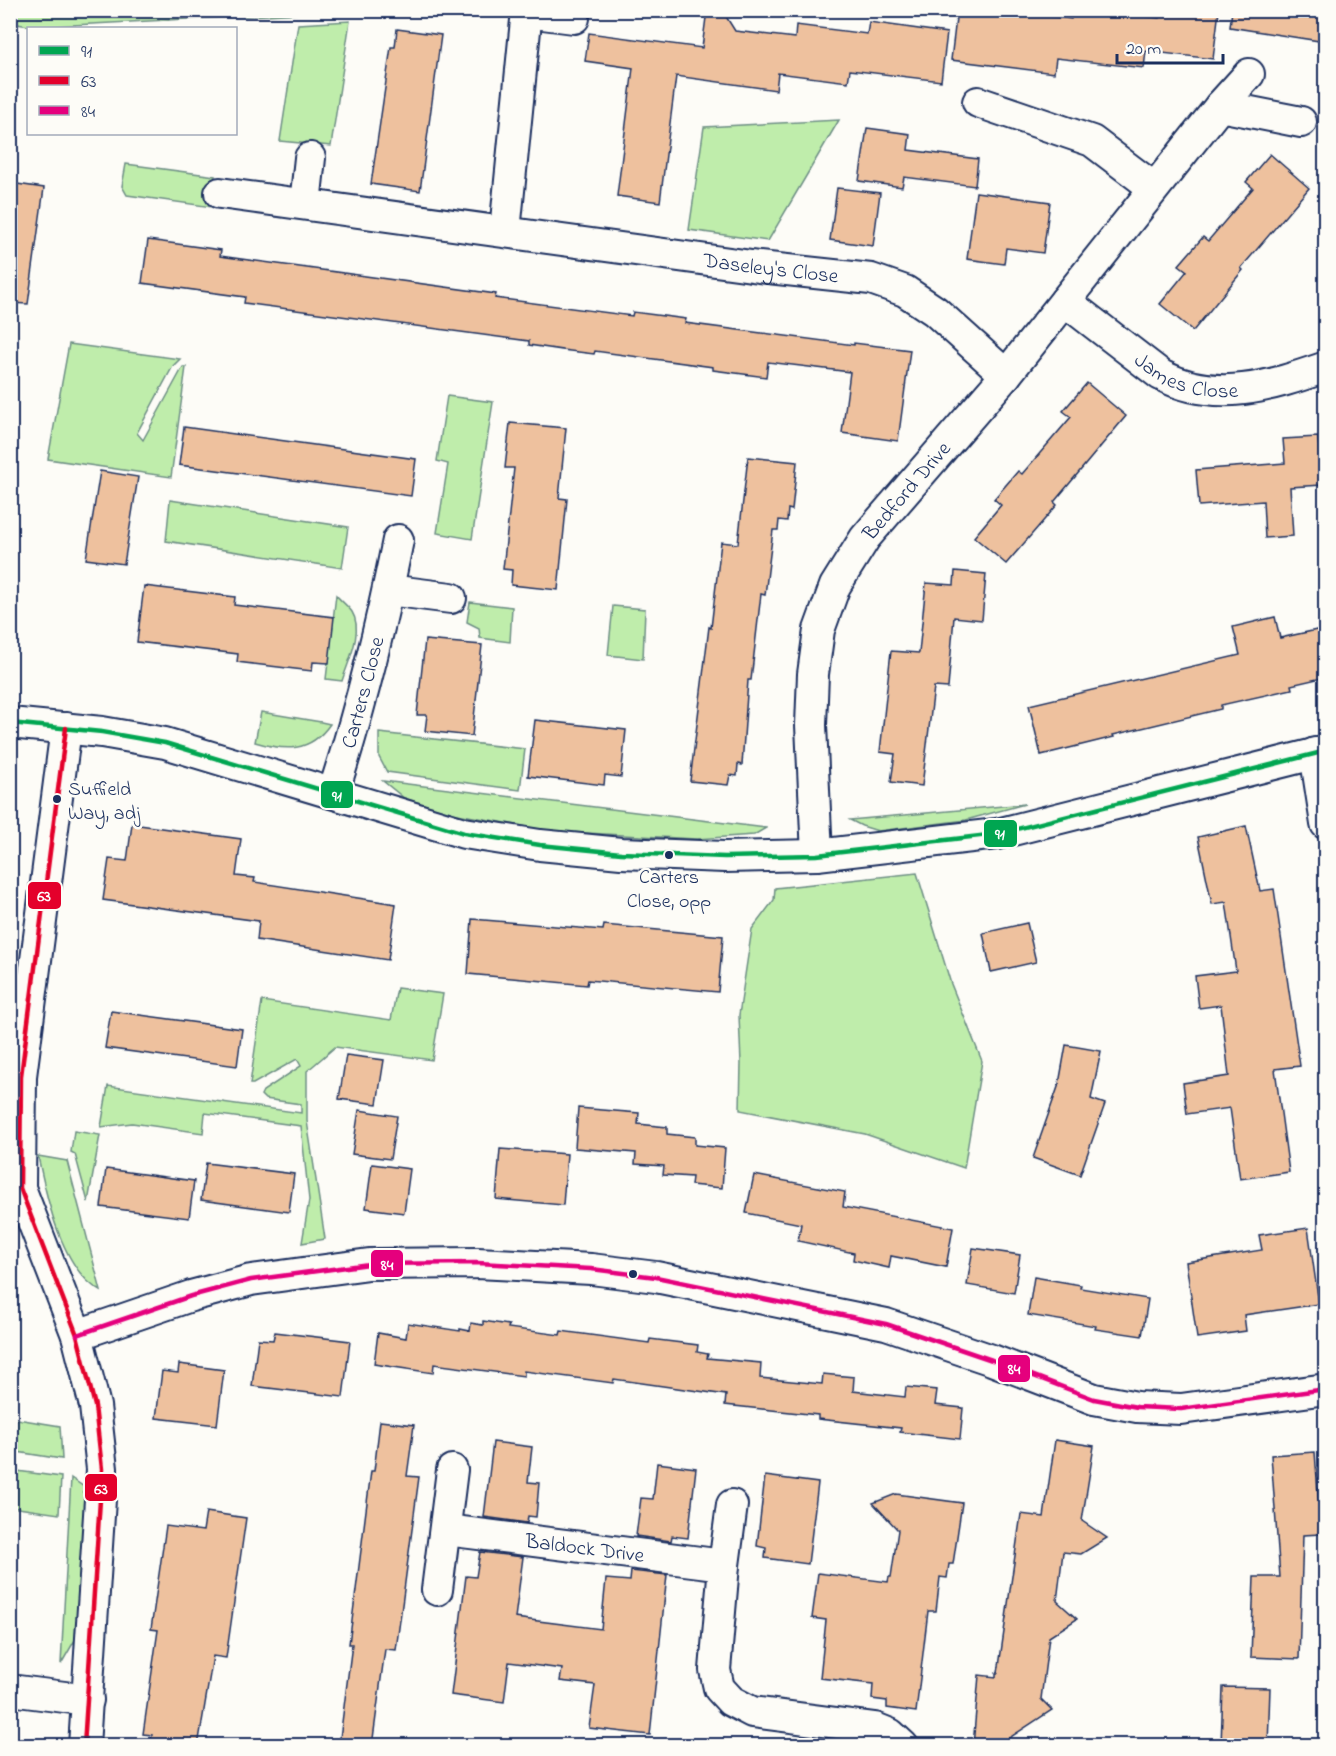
<svg xmlns="http://www.w3.org/2000/svg" width="1336" height="1756" font-family="'Indie Flower',sans-serif">
<style>
.green{fill:#bfedab;stroke:#6d8e84;stroke-width:1.5}
.building{fill:#eec19e;stroke:#1b2f5e;stroke-width:1.5}
.lines{fill:none;stroke-linecap:round;stroke-linejoin:round}
.street-casing{stroke:#1b2f5e;stroke-width:34}
.street{stroke:#fdfcf7;stroke-width:30}
.bus-1-casing{stroke:#fdfcf7;stroke-width:9}
.bus-2-casing{stroke:#fdfcf7;stroke-width:9}
.bus-3-casing{stroke:#fdfcf7;stroke-width:9}
.bus-1{stroke:#00a651;stroke-width:4.5}
.bus-2{stroke:#e4002b;stroke-width:4.5}
.bus-3{stroke:#e5007d;stroke-width:4.5}
.bus-dot{fill:#1b2f5e;stroke:#fdfcf7;stroke-width:2}
.labels{text-anchor:middle;stroke-width:5;stroke-linejoin:round;paint-order:stroke}
.bus-label{font-size:20px;fill:#1b2f5e;stroke:#fdfcf7;text-anchor:start}
.street-label{font-size:21px;fill:#1b2f5e;stroke:#fdfcf7}
.line-badge{stroke:#fdfcf7;stroke-width:2}
.badge-label{font-size:16px;text-anchor:middle;font-weight:bold;fill:#fff}
</style>
<rect width="100%" height="100%" fill="#fdfcf7"/>
<filter id="ink" filterUnits="userSpaceOnUse"><feTurbulence type="fractalNoise" baseFrequency=".0167" numOctaves="2"/><feDisplacementMap in="SourceGraphic" scale="12" xChannelSelector="R" yChannelSelector="G"/><feConvolveMatrix kernelMatrix="1 2 1 2 8 2 1 2 1" color-interpolation-filters="sRGB"/></filter>
<g filter="url(#ink)">
<!-- green -->
<g class="green">
<path d="M11,10H340V11L35,27L11,23Z"/>
<path d="M350,21L331,146L280,141L298,24Z"/>
<path d="M839,120L768,241L689,230L704,127Z"/>
<path d="M126,164L215,176L212,207L127,195L122,186Z"/>
<path d="M69,344L180,359L173,366L137,433L143,440L183,367H186L171,477L48,459Z"/>
<path d="M447,396L493,402L472,539L437,533L448,464L437,461Z"/>
<path d="M170,500L348,527L342,568L166,541Z"/>
<path d="M336,595C341,601 348,606 352,612C364,631 348,662 342,681L326,679Z"/>
<path d="M470,602L512,607L510,642L480,638L479,628L467,622Z"/>
<path d="M613,606L645,609L643,659L608,655Z"/>
<path d="M261,712L321,722L330,724C310,753 285,751 255,742Z"/>
<path d="M379,733L525,749L520,790L387,772L379,757Z"/>
<path d="M383,781L766,828L754,835L696,839L549,831L452,813L404,798Z"/>
<path d="M1025,804L966,820L878,831L862,826L850,820Z"/>
<path d="M917,873L951,984L982,1061L964,1168L865,1134L740,1110L741,1063L739,1015L752,929L774,900L775,888Z"/>
<path d="M397,988L443,994L432,1060L335,1047L307,1071V1121L325,1239L302,1243L309,1200L301,1126L205,1113L203,1133L132,1123L101,1127L108,1086L301,1113V1104L265,1099L261,1095L263,1091L301,1066L297,1059L253,1084H250L262,1001L391,1020Z"/>
<path d="M74,1131L100,1135L88,1202L75,1154L71,1152Z"/>
<path d="M38,1156L67,1161L101,1291C62,1271 46,1196 38,1156Z"/>
<path d="M11,1418L60,1426L62,1459L11,1451Z"/>
<path d="M10,1470L61,1477L59,1514L11,1507Z"/>
<path d="M71,1478L84,1487L83,1536L75,1640L61,1664Z"/>
</g>
<!-- building -->
<g class="building">
<path d="M707,10H722L735,31L795,38L796,25L867,34L869,22L947,33L941,81L850,70L848,82L778,73L776,90L676,76L660,202L617,196L633,68L585,61L589,33L702,48Z"/>
<path d="M957,10H1004L1071,19L1072,10H1090L1159,18L1160,10H1219L1213,59L1146,51L1144,68L1056,58L1054,73L951,60Z"/>
<path d="M1232,10H1326V42L1230,27Z"/>
<path d="M397,29L441,35L420,191L371,184L391,47H395Z"/>
<path d="M867,128L910,134L908,150L978,159L975,186L904,177L902,187L859,181Z"/>
<path d="M1270,154L1309,188L1241,268L1243,270L1193,331L1160,304L1187,271L1179,265L1203,237L1208,241L1253,188L1246,182Z"/>
<path d="M10,183L44,188L28,304L10,303Z"/>
<path d="M837,188L880,193L873,246L830,240Z"/>
<path d="M976,192L1050,202L1043,253L1006,248L1004,264L967,259Z"/>
<path d="M148,240L221,250L220,256L496,294L495,298L632,316L633,312L686,319L685,323L854,345V343L910,350L898,441L842,433L850,372L768,362L766,377L713,370V367L595,351L594,354L562,350L529,345V341L244,303L245,297L142,283Z"/>
<path d="M1087,383L1126,416L1054,502L1057,505L1006,564L974,537L1001,505L994,499L1018,471L1022,474L1071,417L1063,411Z"/>
<path d="M510,423L566,428L559,498L567,499L558,590L511,585L512,570L503,569L514,468H505Z"/>
<path d="M184,427L416,459L411,496L179,465Z"/>
<path d="M1318,437L1322,485L1290,487L1293,536L1265,538L1263,501L1199,506L1196,470L1285,463L1283,439Z"/>
<path d="M748,457L797,462L792,510L788,509L787,521L779,520L778,530H773L765,595L761,594L751,680H748L742,765L738,764L737,776L730,775L728,785L690,781L709,627L711,628L721,542L738,544Z"/>
<path d="M100,471L138,477L124,564L86,559Z"/>
<path d="M955,571L986,574L982,620L954,617L948,688L934,687L922,786L891,782L895,754L880,752L891,651L919,653L926,583L954,585Z"/>
<path d="M144,586L235,597L234,605L334,617L329,663L313,662L312,671L295,669L237,662L238,654L137,642Z"/>
<path d="M1275,617L1280,638L1326,628V677L1291,685L1292,689L1221,705V709L1113,735L1114,737L1041,755L1029,705L1240,655L1233,627Z"/>
<path d="M425,640L482,645L472,736L425,731L427,715H417Z"/>
<path d="M535,720L626,730L621,777L605,775L604,785L528,776Z"/>
<path d="M132,824L241,839L236,876L255,878L254,882L396,904L388,960L257,940L259,921L103,900L109,859L127,861Z"/>
<path d="M1246,826L1260,891L1274,889L1300,1066L1275,1069L1289,1172L1240,1179L1230,1108L1187,1114L1183,1083L1229,1076L1221,1005L1199,1008L1195,976L1236,971L1226,902L1212,904L1198,837Z"/>
<path d="M472,919L603,930L604,925L723,936L718,992L588,980L587,985L468,974Z"/>
<path d="M1027,923L1036,962L991,972L983,933Z"/>
<path d="M111,1011L242,1029L237,1066L105,1048Z"/>
<path d="M1066,1045L1101,1051L1091,1099L1105,1104L1080,1175L1033,1158L1059,1084Z"/>
<path d="M346,1055L384,1060L377,1104L339,1099Z"/>
<path d="M578,1108L639,1113L638,1124L667,1127V1134L695,1137V1145L725,1148L722,1188L691,1185L692,1177L663,1175L664,1166L635,1164L636,1153L575,1148Z"/>
<path d="M359,1110L397,1116L390,1159L352,1154Z"/>
<path d="M500,1149L567,1154L563,1205L496,1199Z"/>
<path d="M206,1163L294,1174L289,1212L201,1200Z"/>
<path d="M372,1164L410,1169L404,1213L366,1208Z"/>
<path d="M106,1169L194,1181L189,1218L101,1207Z"/>
<path d="M754,1175L845,1192L843,1207L953,1228L946,1267L891,1256L889,1268L853,1260L854,1253L798,1241L801,1224L746,1213Z"/>
<path d="M1308,1228L1319,1304L1244,1315L1246,1331L1197,1338L1186,1262L1262,1250L1259,1235Z"/>
<path d="M973,1248L1020,1255L1014,1293L967,1285Z"/>
<path d="M1034,1277L1081,1285L1080,1288L1148,1299L1142,1336L1095,1329L1096,1326L1028,1315Z"/>
<path d="M483,1321L509,1325L508,1328L560,1335L561,1331L649,1343L650,1339L698,1345L697,1352L708,1354L707,1358L761,1363L760,1378L822,1384L823,1374L854,1377L853,1391L905,1397L906,1387L937,1390L935,1405L963,1408L960,1439L900,1432L901,1428L818,1419V1415L725,1405L726,1395L614,1379L613,1383L524,1371V1376L434,1364L433,1373L374,1364L378,1333L406,1338L408,1323L460,1331V1329L470,1331L471,1323L483,1325Z"/>
<path d="M275,1332L350,1341L343,1397L252,1386L258,1339L273,1340Z"/>
<path d="M179,1364L224,1370L217,1425L156,1418L162,1371L178,1373Z"/>
<path d="M380,1421L414,1425L407,1476L419,1477L396,1650L385,1649L372,1746H339L352,1644H349L357,1582L371,1471H374Z"/>
<path d="M1055,1440L1094,1446L1082,1521L1107,1538L1081,1554L1063,1552L1057,1601L1077,1619L1049,1637L1041,1699L1052,1710L997,1746H973L979,1675L996,1677V1673H998L1021,1514L1044,1517Z"/>
<path d="M493,1442L532,1447L528,1482L539,1483L536,1517L528,1516L527,1523L484,1517Z"/>
<path d="M1315,1452L1321,1534L1303,1535L1299,1659L1251,1657L1254,1577H1280L1271,1455Z"/>
<path d="M657,1463L696,1468L688,1538L672,1536L671,1541L636,1536L641,1498L653,1499Z"/>
<path d="M765,1476L818,1483L808,1564L765,1558L766,1548L757,1546Z"/>
<path d="M896,1494L962,1503L953,1564H949L947,1578L940,1577L936,1611H928L916,1712L887,1708V1701L872,1699L873,1684L820,1678L826,1620L812,1618L818,1573L888,1582L889,1577H891L898,1530L873,1503Z"/>
<path d="M206,1512L246,1518L226,1658L213,1656L198,1746H150L152,1735L143,1734L158,1630L151,1629L166,1526L203,1531Z"/>
<path d="M480,1552L523,1557L515,1618L601,1629L606,1579L630,1581L631,1571L667,1575L650,1735L589,1728L595,1685L560,1681L562,1669L509,1662L504,1702L451,1695L466,1576L476,1577Z"/>
<path d="M1223,1687L1270,1688L1268,1746H1221Z"/>
</g>
<g class="lines">
<!-- street casing -->
<g class="street-casing">
<g id="street">
<path d="M527,12L574,18"/>
<path d="M978,102L1092,141L1154,188"/>
<path d="M1220,106L1249,74"/>
<path id="s1" d="M220,193L759,267L871,279L905,291L935,311L1006,375"/>
<path d="M305,204L310,158"/>
<path d="M505,231L527,10"/>
<path id="s2" d="M1065,301L1161,375C1216,404 1271,386 1326,367"/>
<path d="M388,590L451,598"/>
<path d="M10,723L102,732L165,743L464,833L540,845L621,853L725,857L817,855L997,834L1326,751"/>
<path d="M66,728L21,1076L20,1188L77,1335L95,1406L102,1469L84,1746"/>
<path d="M1315,753L1326,824"/>
<path id="s3" d="M333,793C360,711 381,625 398,540"/>
<path id="s4" d="M817,855L811,725L813,674L819,630L835,586L865,538L1006,375L1220,106L1301,122"/>
<path d="M77,1335L191,1296L251,1280L369,1264L477,1263L517,1265L591,1269L656,1277L886,1324L992,1360L1094,1399L1137,1407L1181,1409L1326,1389"/>
<path id="s5" d="M446,1530L724,1565L715,1670L719,1688L731,1701L752,1712L875,1728L890,1734L903,1746"/>
<path d="M724,1565L732,1505"/>
<path d="M437,1590L452,1470"/>
<path d="M10,1690L88,1700"/>
</g>
</g>
<!-- street -->
<use href="#street" class="street"/>
<!-- bus-1 casing -->
<g class="bus-1-casing">
<path id="bus-1" d="M10,723L102,732L165,743L464,833L540,845L621,853L725,857L817,855L997,834L1326,751"/>
</g>
<!-- bus-2 casing -->
<g class="bus-2-casing">
<path id="bus-2" d="M66,728L21,1076L20,1188L77,1335L95,1406L102,1469L84,1746"/>
</g>
<!-- bus-3 casing -->
<g class="bus-3-casing">
<path id="bus-3" d="M77,1335L191,1296L251,1280L369,1264L477,1263L517,1265L591,1269L656,1277L886,1324L992,1360L1094,1399L1137,1407L1181,1409L1326,1389"/>
</g>
<!-- bus-1 -->
<use href="#bus-1" class="bus-1"/>
<!-- bus-2 -->
<use href="#bus-2" class="bus-2"/>
<!-- bus-3 -->
<use href="#bus-3" class="bus-3"/>
</g>
</g>
<!-- markers -->
<g class="bus-dot">
<circle cx="57" cy="799" r="5"/>
<circle cx="669" cy="855" r="5"/>
<circle cx="633" cy="1274" r="5"/>
</g>
<g class="labels">
<!-- bus labels -->
<g class="bus-label">
<text x="68" y="795">Suffield<tspan x="68" dy="24">Way, adj</tspan></text>
<text x="669" y="883" text-anchor="middle">Carters<tspan x="669" dy="24">Close, opp</tspan></text>
</g>
<!-- street labels -->
<g class="street-label">
<text dy="7" stroke="none"><textPath href="#s1" startOffset="556">Daseley's Close</textPath></text>
<text dy="7" stroke="none"><textPath href="#s2" startOffset="146">James Close</textPath></text>
<text dy="7" stroke="none"><textPath href="#s4" startOffset="392">Bedford Drive</textPath></text>
<text dy="7" stroke="none"><textPath href="#s3" startOffset="105">Carters Close</textPath></text>
<text dy="7" stroke="none"><textPath href="#s5" startOffset="140">Baldock Drive</textPath></text>
</g>
</g>
<g class="line-badge">
<rect x="320" y="780" width="34" height="29" rx="6" fill="#00a651"/>
<rect x="983" y="819" width="35" height="29" rx="6" fill="#00a651"/>
<rect x="27" y="881" width="35" height="29" rx="6" fill="#e4002b"/>
<rect x="370" y="1249" width="34" height="29" rx="6" fill="#e5007d"/>
<rect x="997" y="1354" width="34" height="29" rx="6" fill="#e5007d"/>
<rect x="84" y="1473" width="34" height="29" rx="6" fill="#e4002b"/>
</g>
<g class="badge-label">
<text x="337" y="801">91</text>
<text x="1000" y="839">91</text>
<text x="44" y="901">63</text>
<text x="387" y="1270">84</text>
<text x="1014" y="1374">84</text>
<text x="101" y="1494">63</text>
</g>
<!-- margin -->
<rect width="1336" height="1756" fill="none" stroke="#fdfcf7" stroke-width="36"/>
<rect x="18" y="18" width="1300" height="1720" fill="none" stroke="#1b2f5e" stroke-width="2" filter="url(#ink)"/>
<!-- legend -->
<rect x="27" y="27" width="210" height="108" fill="#fdfcf7" stroke="#a3aaba" stroke-width="1.5"/>
<rect x="39" y="46" width="30" height="9" fill="#00a651" stroke="#a3aaba" stroke-width="1.5"/>
<text x="81" y="57" font-size="18" fill="#1b2f5e">91</text>
<rect x="39" y="76" width="30" height="9" fill="#e4002b" stroke="#a3aaba" stroke-width="1.5"/>
<text x="81" y="87" font-size="18" fill="#1b2f5e">63</text>
<rect x="39" y="106" width="30" height="9" fill="#e5007d" stroke="#a3aaba" stroke-width="1.5"/>
<text x="81" y="117" font-size="18" fill="#1b2f5e">84</text>
<!-- scale -->
<path d="M1117 54v9h106v-9" fill="none" stroke="#1b2f5e" stroke-width="3"/>
<text x="1126" y="54" font-size="18" fill="#1b2f5e" stroke="#fdfcf7" stroke-width="4.5" paint-order="stroke">20 m</text>
</svg>
